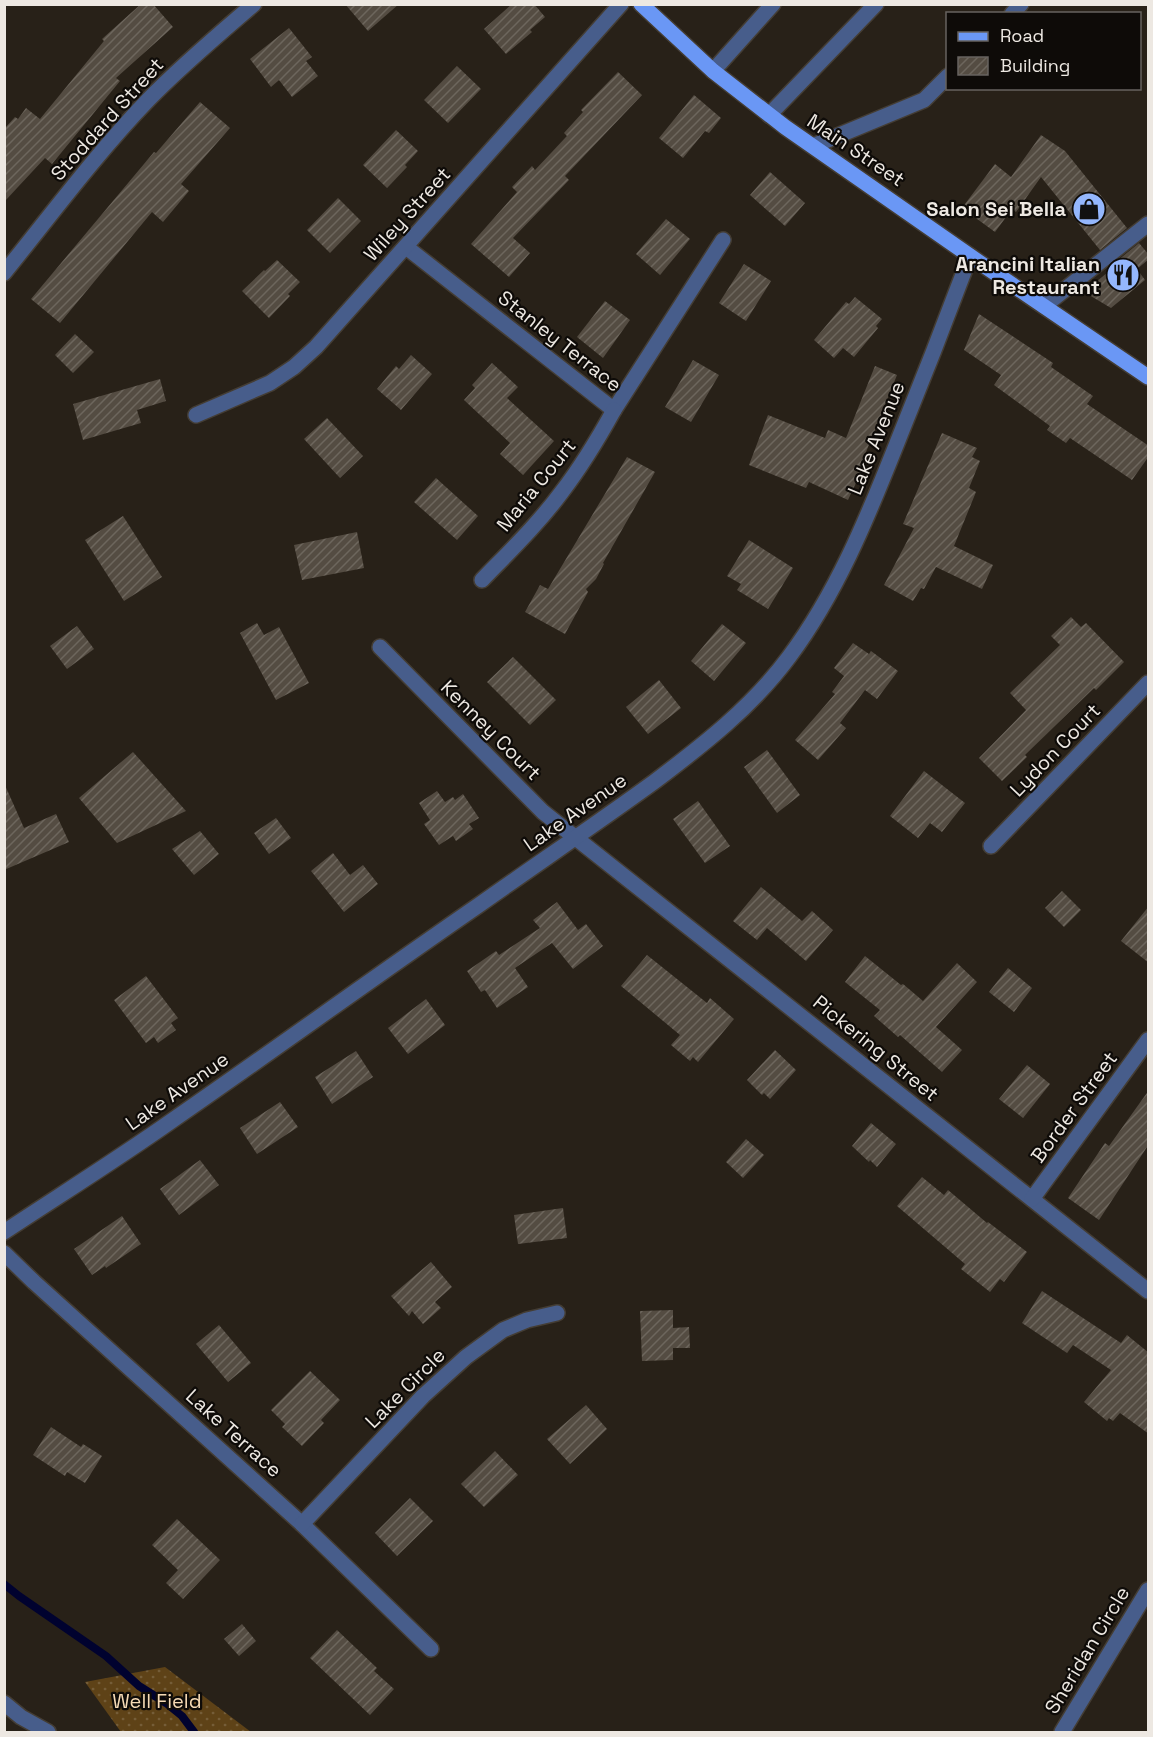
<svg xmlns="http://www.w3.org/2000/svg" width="1153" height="1737" font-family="'Space Grotesk',sans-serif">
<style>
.grass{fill:url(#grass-dots)}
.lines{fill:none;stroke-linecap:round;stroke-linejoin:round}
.stream{stroke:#00022f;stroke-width:8}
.building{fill:url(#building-hatch)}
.minor-casing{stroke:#443d34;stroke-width:18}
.major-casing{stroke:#443d34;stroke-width:18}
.minor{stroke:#475d8b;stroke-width:15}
.major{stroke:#6a97f5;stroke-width:15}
.labels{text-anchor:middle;stroke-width:4.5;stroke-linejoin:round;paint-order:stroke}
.street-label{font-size:20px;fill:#ede8e2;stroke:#0e0b08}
.poi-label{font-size:20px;font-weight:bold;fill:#ede8e2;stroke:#0e0b08;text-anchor:end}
.park-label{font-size:20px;fill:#f6dab5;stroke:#0e0b08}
</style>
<defs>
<pattern id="grass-dots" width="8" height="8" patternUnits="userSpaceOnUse" patternTransform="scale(1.5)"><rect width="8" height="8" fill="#5e4217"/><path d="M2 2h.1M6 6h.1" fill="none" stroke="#755d38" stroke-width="1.8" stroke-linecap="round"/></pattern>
<pattern id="building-hatch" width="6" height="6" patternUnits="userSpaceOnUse" patternTransform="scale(1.5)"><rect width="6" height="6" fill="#544c42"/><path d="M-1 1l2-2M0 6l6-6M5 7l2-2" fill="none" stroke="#6d665d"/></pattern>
</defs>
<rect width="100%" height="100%" fill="#282118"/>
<!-- grass -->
<path class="grass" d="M165,1667L251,1732H121L85,1682Z"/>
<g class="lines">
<!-- stream -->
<path class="stream" d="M4,1584L19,1596L106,1656L139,1686L166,1703L182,1716L194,1732"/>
</g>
<!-- building -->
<g class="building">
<path d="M141,4H153L173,27L116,78L120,81L52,164L45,158L4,202V129L15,117L18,119L26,108L40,119L104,41L102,39Z"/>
<path d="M345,4H399L368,31Z"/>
<path d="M512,4H534L545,17L530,30L532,32L506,54L484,29Z"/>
<path d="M289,28L312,57L306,61L318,76L292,97L279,80L271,87L250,59Z"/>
<path d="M457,66L481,89L448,123L424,100Z"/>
<path d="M618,72L642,95L565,176L569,180L513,238L530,253L509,277L471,244L517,192L512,187L532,166L535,170L567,136L564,133L583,112L581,110Z"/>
<path d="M694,95L721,118L709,133L705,131L683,158L659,138Z"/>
<path d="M200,102L230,128L181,184L189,191L163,222L152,212L60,323L31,299L154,152L156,153Z"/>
<path d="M396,130L418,151L405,165L407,167L387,188L363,165Z"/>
<path d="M1041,135L1065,151L1127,228L1100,250L1041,177L1016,212L1012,209L995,232L962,208L995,164L1011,177Z"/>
<path d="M770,172L805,203L785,226L750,195Z"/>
<path d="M338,198L361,221L330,253L307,230Z"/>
<path d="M666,219L690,239L660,275L636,254Z"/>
<path d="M1139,243L1149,255V259L1137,269L1145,280L1111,308L1084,292L1114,267L1112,265Z"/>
<path d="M277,260L300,282L288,294L290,296L269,318L242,291L264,270L265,271Z"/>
<path d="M744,264L771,281L746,321L719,303Z"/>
<path d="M855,297L882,319L876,326L878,328L854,357L843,348L834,358L814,340L846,302L849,304Z"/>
<path d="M605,301L630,320L603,358L577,337Z"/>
<path d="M979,314L1053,363L1051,367L1093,396L1087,404L1149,446V456L1132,480L1070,438L1066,443L1047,430L1050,426L994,385L1001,375L964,350Z"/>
<path d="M75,334L94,352L73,373L55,355Z"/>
<path d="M411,355L432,374L401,410L377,389L396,366L399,369Z"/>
<path d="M693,360L719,375L691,422L665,407Z"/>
<path d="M492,363L518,387L507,398L554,441L523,475L500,454L510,443L464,400L475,388L472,385Z"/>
<path d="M875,366L897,375L864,457L867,459L848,500L809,482L806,488L749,465L768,415L825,438L828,430L846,438Z"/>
<path d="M160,379L166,401L137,410L141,423L83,440L73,404Z"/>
<path d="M327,418L363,456L340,478L304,439Z"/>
<path d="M942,433L977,448L972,457L980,461L969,488L976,492L954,546L993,565L982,589L936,567L924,589L921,588L913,601L884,585L914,528L903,524Z"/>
<path d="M627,457L655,472L603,563L604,564L596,579L586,589L588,592L565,634L525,612L540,585L548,589Z"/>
<path d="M436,478L478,516L457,540L414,502Z"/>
<path d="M123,516L162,577L124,601L85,540Z"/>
<path d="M357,532L364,568L302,580L294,545Z"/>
<path d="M749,540L793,568L768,609L737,590L741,584L727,576Z"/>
<path d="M1071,617L1081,627L1086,623L1124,662L1096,690L1094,688L1025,755L1027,757L1002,781L979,758L1026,710L1010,693L1060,645L1051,636Z"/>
<path d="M257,623L264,635L279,627L309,683L276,700L240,633Z"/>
<path d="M722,624L746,643L714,681L691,661Z"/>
<path d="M77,626L94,649L67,669L50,646Z"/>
<path d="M853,643L869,654L871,651L898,671L877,699L865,690L840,723L846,728L818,760L795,740L835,694L832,692L844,676L834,668Z"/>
<path d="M513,657L556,700L530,725L487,682Z"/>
<path d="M659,680L681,708L648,734L626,707Z"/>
<path d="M767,750L800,795L777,813L744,767Z"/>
<path d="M133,752L186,811L117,843L79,798Z"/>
<path d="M924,771L965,803L942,832L930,823L918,838L890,816Z"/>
<path d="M4,783L24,828L56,814L69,842L4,870Z"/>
<path d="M437,791L445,802L453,797L455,800L463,794L479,818L469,824L473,829L456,841L453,836L439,845L424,824L430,820L419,803Z"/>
<path d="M698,801L730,846L705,863L673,819Z"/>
<path d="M276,818L291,838L269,854L254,833Z"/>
<path d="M200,831L219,854L194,875L172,849Z"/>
<path d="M333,853L350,875L363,865L378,884L344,912L311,871Z"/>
<path d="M761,887L802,921L812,911L833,930L806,961L767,928L757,940L733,921Z"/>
<path d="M1062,891L1081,910L1064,927L1045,908Z"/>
<path d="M557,902L578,930L586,924L603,946L573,969L552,943L515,968L528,987L497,1008L485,990L481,992L467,971L496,951L499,955L540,928L533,920Z"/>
<path d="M1149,906V963L1121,941Z"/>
<path d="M647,955L707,1003L710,998L734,1019L698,1062L693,1057L690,1061L671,1045L680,1035L621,986Z"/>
<path d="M865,956L901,985L903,984L923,1001L957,963L977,982L936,1027L962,1050L942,1072L900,1035L898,1037L874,1016L880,1010L845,982Z"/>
<path d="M1008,968L1032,988L1014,1012L989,992Z"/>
<path d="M146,976L178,1018L171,1023L176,1030L158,1043L154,1037L146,1043L114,1000Z"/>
<path d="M426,999L445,1025L408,1054L388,1028Z"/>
<path d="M775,1050L796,1070L770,1099L764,1093L762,1095L747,1080Z"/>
<path d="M356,1051L373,1077L332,1104L315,1077Z"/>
<path d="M1027,1065L1050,1084L1023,1118L999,1099Z"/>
<path d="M1149,1090V1144L1099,1220L1068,1198L1105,1143L1109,1146Z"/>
<path d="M280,1102L298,1127L257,1154L240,1128Z"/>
<path d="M871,1123L896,1144L877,1167L870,1160L869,1162L852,1146Z"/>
<path d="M746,1139L764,1155L743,1178L726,1162Z"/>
<path d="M200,1160L219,1185L179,1215L160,1189Z"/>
<path d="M922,1177L944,1195L948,1190L987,1223L988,1222L1027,1252L1004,1282L1000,1279L990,1292L961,1269L965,1264L897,1206Z"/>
<path d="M563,1208L567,1238L518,1244L514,1215Z"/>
<path d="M122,1216L141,1244L106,1268L105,1266L92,1275L74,1249Z"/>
<path d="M431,1262L452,1287L435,1302L441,1308L423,1324L412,1311L409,1316L391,1296Z"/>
<path d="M1042,1291L1121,1343L1127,1335L1149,1353V1434L1120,1413L1113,1421L1109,1418L1107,1421L1084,1402L1111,1370L1073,1345L1067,1353L1022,1323Z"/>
<path d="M673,1310V1328L689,1327L690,1348H673V1360L642,1361L640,1311Z"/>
<path d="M219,1325L251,1363L228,1382L196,1344Z"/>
<path d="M310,1371L340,1400L321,1420L324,1423L302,1446L282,1427L285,1424L271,1410Z"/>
<path d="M586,1405L607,1429L570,1464L547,1439Z"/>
<path d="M51,1427L81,1447L83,1444L102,1456L85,1483L67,1472L65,1476L33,1455Z"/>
<path d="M495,1451L518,1475L484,1507L461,1484Z"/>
<path d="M410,1498L433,1521L397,1556L375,1533Z"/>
<path d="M177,1519L220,1560L183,1599L166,1583L178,1570L152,1545Z"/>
<path d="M242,1624L256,1641L239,1656L224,1639Z"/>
<path d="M337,1630L377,1668L374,1671L394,1689L370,1715L310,1658Z"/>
</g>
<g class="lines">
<!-- minor casing -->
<g class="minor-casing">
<g id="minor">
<path d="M1012,14L1021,4"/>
<path d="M713,71L773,4"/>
<path d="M769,115L876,4"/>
<path d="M813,146L924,100L948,76"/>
<path d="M406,247L614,410L723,240"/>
<path d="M4,273C51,215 96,154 148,100C181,66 218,35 254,4"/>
<path d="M1044,306L1148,224"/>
<path d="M196,415L270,383L294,367L316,347L621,4"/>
<path d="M482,580C509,552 538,524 561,493C581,467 598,439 614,410"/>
<path d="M380,647L543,812L1148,1291"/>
<path d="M991,846L1148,683"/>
<path d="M1032,1199L1148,1040"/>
<path d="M4,1232C60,1195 116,1160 170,1122C274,1050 376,976 479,905C537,864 596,824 654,782C703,745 752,707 789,657C836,594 866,521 895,448C921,384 946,320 970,256"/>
<path d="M4,1253L34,1282L302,1524L431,1649"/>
<path d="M302,1524L423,1396L466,1357L503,1330L527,1320L557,1313"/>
<path d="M4,1703L21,1717L48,1732"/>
<path d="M1062,1732L1148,1590"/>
</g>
</g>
<!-- major casing -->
<g class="major-casing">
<path id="major" d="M641,4L713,71L785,127L970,256L1148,377"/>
</g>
<!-- minor -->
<use href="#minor" class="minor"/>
<!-- major -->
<use href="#major" class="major"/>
</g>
<!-- icons -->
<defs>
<g id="shop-disc" transform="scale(1.725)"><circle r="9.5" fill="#94b7fd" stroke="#0e0b08"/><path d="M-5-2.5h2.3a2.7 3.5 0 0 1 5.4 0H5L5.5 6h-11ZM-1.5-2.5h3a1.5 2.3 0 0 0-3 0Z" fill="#111"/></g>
<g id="restaurant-disc" transform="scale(1.725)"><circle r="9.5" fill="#94b7fd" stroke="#0e0b08"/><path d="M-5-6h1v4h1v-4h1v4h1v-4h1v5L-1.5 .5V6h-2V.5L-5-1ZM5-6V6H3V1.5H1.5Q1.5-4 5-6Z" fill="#111"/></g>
</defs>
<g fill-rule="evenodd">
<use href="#shop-disc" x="1089" y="209"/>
<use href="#restaurant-disc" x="1123" y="275"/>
</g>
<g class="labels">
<!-- street labels -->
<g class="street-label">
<text transform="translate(107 119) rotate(-48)" y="7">Stoddard Street</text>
<text transform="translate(856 150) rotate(34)" y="7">Main Street</text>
<text transform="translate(407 214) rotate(-48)" y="7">Wiley Street</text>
<text transform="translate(560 341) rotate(38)" y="7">Stanley Terrace</text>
<text transform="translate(876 438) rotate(-68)" y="7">Lake Avenue</text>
<text transform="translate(536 485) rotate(-51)" y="7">Maria Court</text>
<text transform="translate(491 730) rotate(45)" y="7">Kenney Court</text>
<text transform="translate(1055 750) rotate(-46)" y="7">Lydon Court</text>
<text transform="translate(575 812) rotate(-35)" y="7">Lake Avenue</text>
<text transform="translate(876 1048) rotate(39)" y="7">Pickering Street</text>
<text transform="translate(177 1091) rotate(-35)" y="7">Lake Avenue</text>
<text transform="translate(1074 1107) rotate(-54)" y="7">Border Street</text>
<text transform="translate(405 1388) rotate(-45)" y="7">Lake Circle</text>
<text transform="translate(234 1433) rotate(42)" y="7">Lake Terrace</text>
<text transform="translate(1087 1650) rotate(-59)" y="7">Sheridan Circle</text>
</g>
<!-- poi labels -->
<g class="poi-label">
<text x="1066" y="216">Salon Sei Bella</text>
<text x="1100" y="271">Arancini Italian<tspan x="1100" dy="23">Restaurant</tspan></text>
</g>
<!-- park labels -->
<g class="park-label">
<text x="157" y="1708">Well Field</text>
</g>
</g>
<!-- border -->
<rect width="1153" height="1737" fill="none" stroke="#ede8e2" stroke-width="12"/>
<!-- legend -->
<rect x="946" y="12" width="195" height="78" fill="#0e0b08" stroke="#67635f" stroke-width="1.5"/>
<rect x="958" y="32" width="30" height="9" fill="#6a97f5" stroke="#67635f" stroke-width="1.5"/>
<text x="1000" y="42" font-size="18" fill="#ede8e2">Road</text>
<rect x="958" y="57" width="30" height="18" fill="url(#building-hatch)" stroke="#67635f" stroke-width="1.5"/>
<text x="1000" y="72" font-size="18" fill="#ede8e2">Building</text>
</svg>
